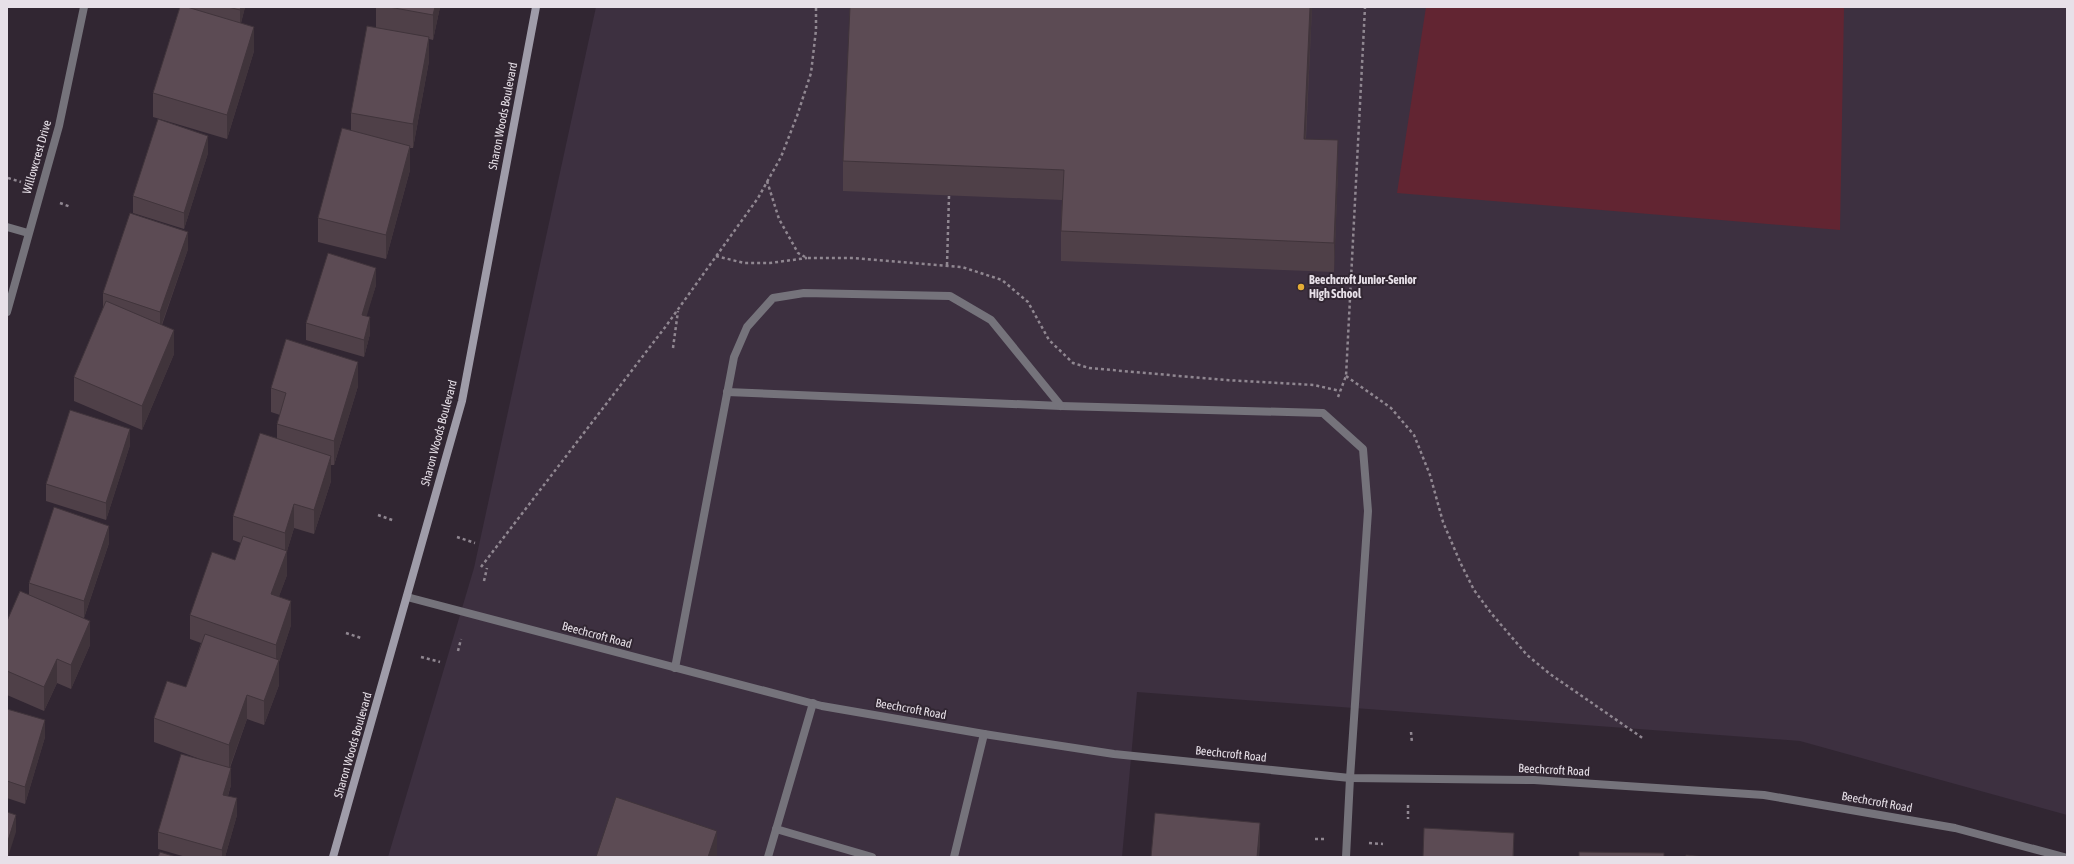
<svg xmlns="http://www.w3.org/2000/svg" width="2074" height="864" font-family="'Asap Condensed',sans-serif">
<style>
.built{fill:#3d3040}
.garden{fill:#622532}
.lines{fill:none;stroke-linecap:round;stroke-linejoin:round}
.path{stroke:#908791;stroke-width:2.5;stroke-dasharray:3 3;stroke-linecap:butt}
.lane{stroke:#75737b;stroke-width:8}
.street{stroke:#75737b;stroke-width:8}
.secondary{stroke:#9f9ca9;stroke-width:8}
.wall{fill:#4f4048}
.shaded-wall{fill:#40343b}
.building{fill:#5c4b54;stroke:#40343b}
.poi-dot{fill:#e5ad35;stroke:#312632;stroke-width:1.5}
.labels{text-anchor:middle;stroke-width:4;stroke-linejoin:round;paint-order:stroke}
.street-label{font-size:12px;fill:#e7e0e8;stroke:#312632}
.poi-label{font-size:12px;font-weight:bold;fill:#e7e0e8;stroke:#312632;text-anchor:start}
</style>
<rect width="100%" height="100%" fill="#312632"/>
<!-- built -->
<path class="built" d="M596,7H2067V815L1800,741L1137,692L1122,857H388L474,568Z"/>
<!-- garden -->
<path class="garden" d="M1426,7H1844L1840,230L1397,193Z"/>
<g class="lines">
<!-- path -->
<g class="path">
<path d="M8,178L21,182"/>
<path d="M767,181L779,219L798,253L807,258H853L962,267L1002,280L1028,302L1049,340L1073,363L1089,368L1225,380L1314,385L1340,391"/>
<path d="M60,203L71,207"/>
<path d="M716,256L744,263H770L807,258"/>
<path d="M947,265L949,196"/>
<path d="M673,348L678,311"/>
<path d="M1346,376L1391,408L1414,435L1430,475L1443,522L1460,562L1474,590L1491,613L1527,655L1550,674L1644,739"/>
<path d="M1338,397L1346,376L1365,7"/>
<path d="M378,515L395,521"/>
<path d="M457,537L475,543"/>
<path d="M481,567L666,326L758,198L781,157L797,116L811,73L816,30V7"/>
<path d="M484,581L487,568"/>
<path d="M346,633L361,638"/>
<path d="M458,651L461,639"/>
<path d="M421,657L440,662"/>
<path d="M1411,732L1412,743"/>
<path d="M1408,805V819"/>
<path d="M1315,839H1325"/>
<path d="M1369,843L1383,844"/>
</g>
<!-- lane -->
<g class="lane">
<path d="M727,392L1061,406L1323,413L1363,449L1368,511L1350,778"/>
<path d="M675,668L734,357L747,327L773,298L804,293L950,296L991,320L1061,406"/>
<path d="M776,829L872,857"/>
<path d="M768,857L813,703"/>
<path d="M954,857L984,734"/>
</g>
<!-- street -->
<g class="street">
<path d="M7,227L28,233"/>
<path d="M7,312L59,126L84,7"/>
<path d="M407,597L822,706L984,734L1114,754L1350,778L1534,780L1764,795L1955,828L2064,857"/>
<path d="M1346,857L1350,778"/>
</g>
<!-- secondary -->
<path class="secondary" d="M333,857L462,401L536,7"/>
</g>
<!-- wall -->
<g class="wall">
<path d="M180,7H245L241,23L254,51L227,139L153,117V93Z"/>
<path d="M376,7H440L433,40L429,39V61L413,148H410V170L386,259L318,242V218L351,130V113L376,27Z"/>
<path d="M850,7H1312L1306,139L1338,170L1334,272L1061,261V231L1062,200L843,191V161Z"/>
<path d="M208,153L184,229L133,213V196Z"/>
<path d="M188,249L162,325L174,354L142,430L74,401V377L103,308V293Z"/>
<path d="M376,285L366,316L370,334L364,357L306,340V323Z"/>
<path d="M358,386L334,465H331V481L314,534L294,528L287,551V575L279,596L291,625L279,662V685L264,725L247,719L230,768L231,785L228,796L237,815L225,857H186L158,849V832L208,762L154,742V718L186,687L201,643L190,639V615L235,560L241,543L233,540V516L277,439V424L280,415L271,412V388Z"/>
<path d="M130,445L106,520L46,501V484Z"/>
<path d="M109,543L84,618L90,645L71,689L57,683L44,711L7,695V621L29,595V583Z"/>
<path d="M7,709L45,737L25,804L7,798Z"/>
</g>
<!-- shaded-wall -->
<g class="shaded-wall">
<path d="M241,7H245L240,27V10Z"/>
<path d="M435,7H440L433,40V15Z"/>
<path d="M1310,7H1312L1304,169V139Z"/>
<path d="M254,27V51L227,139V115Z"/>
<path d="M429,37V61L413,148V124Z"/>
<path d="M208,136V153L184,229V213Z"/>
<path d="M1338,140V170L1334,272V243Z"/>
<path d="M410,146V170L386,259V235Z"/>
<path d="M188,232V249L160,329V312Z"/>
<path d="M376,268V285L362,332V315Z"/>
<path d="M370,317V334L364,357V340Z"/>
<path d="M174,330V354L142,430V406Z"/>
<path d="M358,362V386L334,465V441Z"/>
<path d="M130,429V445L106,520V503Z"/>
<path d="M331,456V481L314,534V510Z"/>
<path d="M294,504V528L287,551V575L271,618V594L285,556V533Z"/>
<path d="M109,526V543L84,618V601Z"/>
<path d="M291,601V625L279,662V685L264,725V701L276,667V645Z"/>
<path d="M90,621V645L71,689V665Z"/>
<path d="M57,659V683L44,711V687Z"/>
<path d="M247,695V719L229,769V745Z"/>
<path d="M45,720V737L25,804V787Z"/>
<path d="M231,768V785L223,811V795Z"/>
<path d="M237,798V815L225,857H222V850Z"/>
<path d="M16,815V832L8,857H7V844Z"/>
<path d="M1260,823V847L1259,857H1257Z"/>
<path d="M717,831V857H708Z"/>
<path d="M1514,833V857H1513Z"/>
</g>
<!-- building -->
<g class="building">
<path d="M180,7H187L254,27L227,115L153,93Z"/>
<path d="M228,7H241L240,10Z"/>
<path d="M389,7H435L433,15Z"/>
<path d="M850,7H1310L1304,139L1338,140L1334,243L1061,231L1064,170L843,161Z"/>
<path d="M367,26L429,37L413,124L351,113Z"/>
<path d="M158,119L208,136L184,213L133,196Z"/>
<path d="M342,128L410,146L386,235L318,218Z"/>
<path d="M130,213L188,232L160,312L103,293Z"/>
<path d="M328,253L376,268L362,315L370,317L364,340L306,323Z"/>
<path d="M106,301L174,330L142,406L74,377Z"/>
<path d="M286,339L358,362L334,441L277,424L286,393L271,388Z"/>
<path d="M70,410L130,429L106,503L46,484Z"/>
<path d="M260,433L331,456L314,510L294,504L285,533L233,516Z"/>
<path d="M54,507L109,526L84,601L29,583Z"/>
<path d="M243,536L287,551L271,594L291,601L276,645L190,615L212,552L235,560Z"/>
<path d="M20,591L90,621L71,665L57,659L44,687L7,671V621Z"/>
<path d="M205,634L279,660L264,701L247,695L229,745L154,718L167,681L186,687Z"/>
<path d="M7,709L45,720L25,787L7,781Z"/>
<path d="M181,754L231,768L223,795L237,798L222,850L158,832Z"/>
<path d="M616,797L717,831L708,857H596Z"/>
<path d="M7,812L16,815L7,844Z"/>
<path d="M1155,813L1260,823L1257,857H1151Z"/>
<path d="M1424,828L1514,833L1513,857H1423Z"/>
<path d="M160,852L176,857H158Z"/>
<path d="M1579,852L1664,853V857H1579Z"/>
<path d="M1686,855L1704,857H1686Z"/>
</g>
<!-- markers -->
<circle class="poi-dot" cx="1301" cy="287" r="4"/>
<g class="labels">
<!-- street labels -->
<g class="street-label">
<text transform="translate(503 116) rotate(-79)" y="4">Sharon Woods Boulevard</text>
<text transform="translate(37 157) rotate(-74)" y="4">Willowcrest Drive</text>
<text transform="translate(439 433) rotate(-75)" y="4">Sharon Woods Boulevard</text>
<text transform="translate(597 635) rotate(15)" y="4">Beechcroft Road</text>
<text transform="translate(911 709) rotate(10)" y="4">Beechcroft Road</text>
<text transform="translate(353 745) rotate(-74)" y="4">Sharon Woods Boulevard</text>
<text transform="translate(1231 754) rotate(6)" y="4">Beechcroft Road</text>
<text transform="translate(1554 770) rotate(3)" y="4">Beechcroft Road</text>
<text transform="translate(1877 802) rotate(10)" y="4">Beechcroft Road</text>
</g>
<!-- poi labels -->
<g class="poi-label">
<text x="1309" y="284">Beechcroft Junior-Senior<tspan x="1309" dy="14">High School</tspan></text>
</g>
</g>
<!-- border -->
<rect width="2074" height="864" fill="none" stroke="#e7e0e8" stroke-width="16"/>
</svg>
